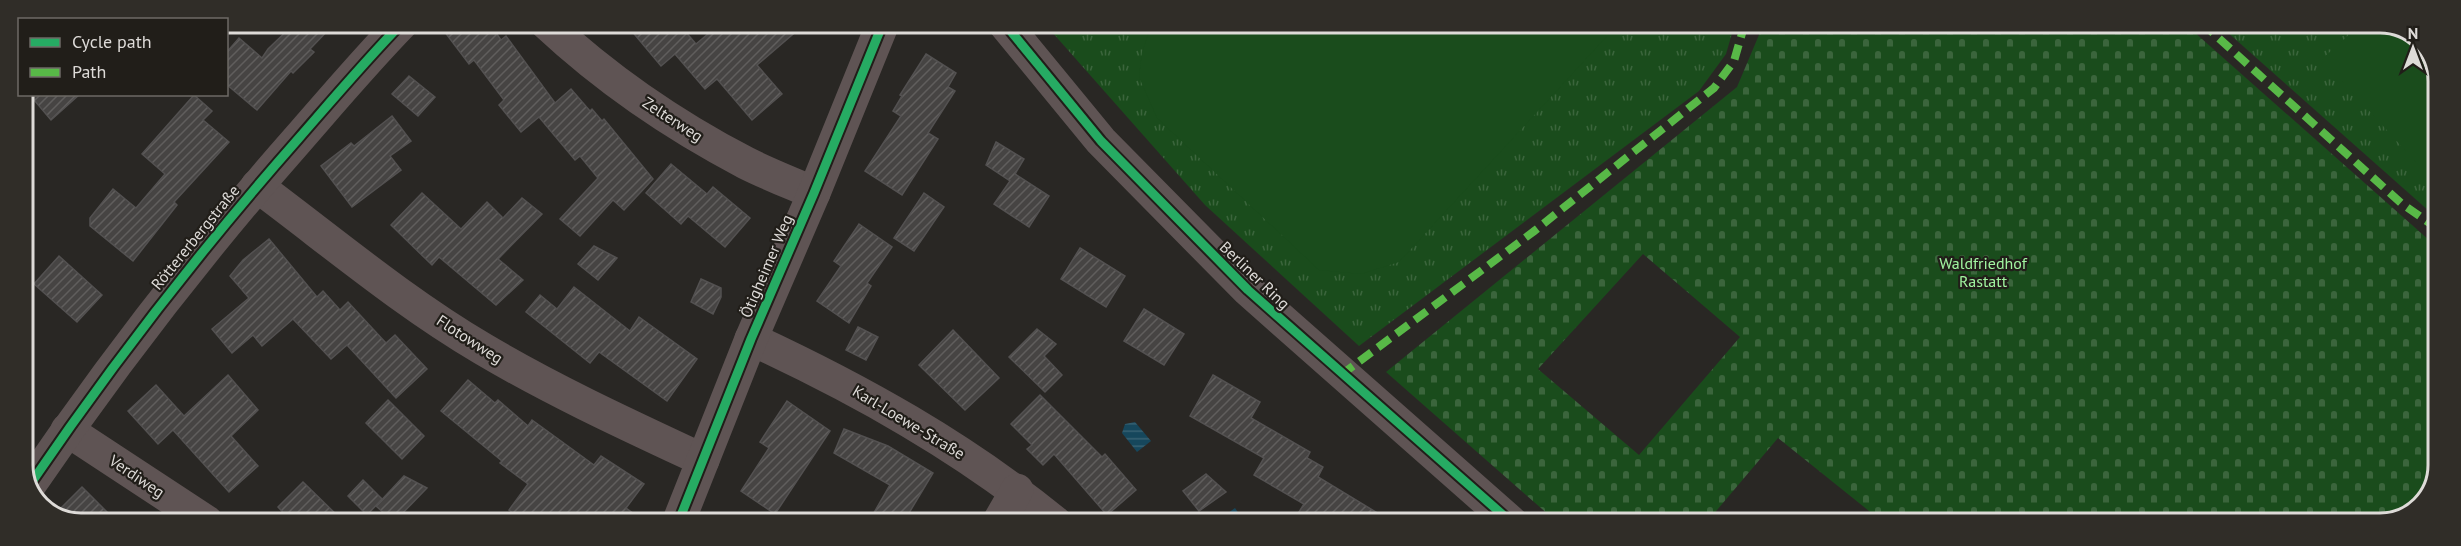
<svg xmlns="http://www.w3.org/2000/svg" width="2461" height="546" font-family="'PT Sans',sans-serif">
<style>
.grass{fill:url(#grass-tufts)}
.cemetery{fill:url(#cemetery-stones);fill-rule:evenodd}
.green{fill:#1a4c1c}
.water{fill:url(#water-rules)}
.building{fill:url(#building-hatch);stroke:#535151;stroke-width:1.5}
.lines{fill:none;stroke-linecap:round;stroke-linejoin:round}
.minor{stroke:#5f5454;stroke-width:33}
.quiet{stroke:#58b947;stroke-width:8;stroke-dasharray:15 8;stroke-linecap:butt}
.cycleway-casing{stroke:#211e19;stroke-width:13}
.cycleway{stroke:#26ab63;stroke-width:9}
.labels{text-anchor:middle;stroke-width:4.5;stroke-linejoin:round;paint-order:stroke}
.street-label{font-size:16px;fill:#dedbd8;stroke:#211e19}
.park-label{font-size:16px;fill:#a1f5a0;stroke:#211e19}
.rim{fill:none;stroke:#dedbd8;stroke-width:3}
</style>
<defs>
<pattern id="grass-tufts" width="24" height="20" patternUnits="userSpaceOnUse" patternTransform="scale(1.5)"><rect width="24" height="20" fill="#1a4c1c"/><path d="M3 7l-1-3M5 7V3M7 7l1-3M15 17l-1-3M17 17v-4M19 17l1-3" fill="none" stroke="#3b653c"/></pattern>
<pattern id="cemetery-stones" width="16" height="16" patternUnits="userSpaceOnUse" patternTransform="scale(1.5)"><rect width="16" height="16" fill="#1a4c1c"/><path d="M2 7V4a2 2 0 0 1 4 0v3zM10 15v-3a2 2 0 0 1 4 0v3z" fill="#3b653c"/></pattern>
<pattern id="water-rules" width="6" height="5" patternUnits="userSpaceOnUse" patternTransform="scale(1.5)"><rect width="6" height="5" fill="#16475c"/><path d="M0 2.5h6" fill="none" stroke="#376173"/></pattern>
<pattern id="building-hatch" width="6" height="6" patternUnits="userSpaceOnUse" patternTransform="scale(1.5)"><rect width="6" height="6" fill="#464443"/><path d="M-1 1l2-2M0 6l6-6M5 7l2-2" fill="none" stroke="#605e5d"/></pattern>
</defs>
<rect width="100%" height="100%" fill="#292724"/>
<!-- grass -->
<g class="grass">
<path d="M1044,23H1735L1726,54L1699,91L1359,346L1205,205Z"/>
<path d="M2217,23L2391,24L2424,42L2438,74V219Z"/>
</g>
<!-- cemetery -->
<path class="cemetery" d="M1764,23H2184L2438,248L2437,476L2418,509L2380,523H1884L1778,438L1706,523H1558L1386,372L1737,87ZM1643,254L1740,337L1639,455L1538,369Z"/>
<!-- green -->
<g class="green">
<path d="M1152,23H1619L1399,262L1361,274L1319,270L1157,118L1139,77L1142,52Z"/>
<path d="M2361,24H2391L2424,42L2438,74L2436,184L2322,59Z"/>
</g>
<!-- water -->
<g class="water">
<path d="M1135,422L1151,441L1137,452L1122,433L1125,424Z"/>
<path d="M1235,508L1245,523H1218L1217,521Z"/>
</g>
<!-- building -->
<g class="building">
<path d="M295,23H335L310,49L314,52L293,73L291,71L257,110L226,84V53L239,38L262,58L268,49Z"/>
<path d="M456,23H489L501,40L506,36L555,103L571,89L590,111L592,109L602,121L604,119L653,179L624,210L613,200L580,236L560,219L598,178L580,156L575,160L539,117L521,132L499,105L504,100L474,60L469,64L444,31Z"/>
<path d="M625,23H678L696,44L721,23H806L757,65L782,94L752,120L717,79L705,89L675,54L661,66Z"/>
<path d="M926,54L956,73L948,87L955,91L928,133L938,139L902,195L865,171L901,116L893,111L902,96L900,95Z"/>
<path d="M409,76L435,97L418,116L392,94Z"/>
<path d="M29,94H80L51,120Z"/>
<path d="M194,95L212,111L203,120L229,142L174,202L177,205L133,261L90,226V218L113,189L136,208L165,174L142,154Z"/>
<path d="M392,116L411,141L390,156L401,170L352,207L321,166L351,143L354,146Z"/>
<path d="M996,142L1024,159L1015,174L1049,196L1029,227L994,204L1010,181L986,165Z"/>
<path d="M671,164L707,194L713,187L750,218L725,247L688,216L681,224L646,193Z"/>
<path d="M422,193L461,229L487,202L503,218L522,198L542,214L498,259L523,280L496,305L439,257L432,265L391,225Z"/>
<path d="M924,193L944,207L914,251L894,238Z"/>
<path d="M859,224L892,247L867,283L871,286L849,323L817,301L841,266L834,261Z"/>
<path d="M269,239L317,297L323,291L340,310L348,302L386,343L395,335L427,369L396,398L347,345L331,359L293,319L262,346L253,335L232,353L212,329L249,298L230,276L243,260Z"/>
<path d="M594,246L617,258L598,280L578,264Z"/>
<path d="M1080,248L1125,276L1106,307L1061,279Z"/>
<path d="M59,256L102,295L77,322L34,284Z"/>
<path d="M701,279L721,288V297L713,314L691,302Z"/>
<path d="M574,287L630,331L639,317L697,359L667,401L599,352L590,363L526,312L540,295L557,309Z"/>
<path d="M1144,309L1184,334L1164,365L1124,341Z"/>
<path d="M858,327L878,337L866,360L846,350Z"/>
<path d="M1037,329L1056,344L1044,356L1062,375L1045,392L1009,357Z"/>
<path d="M953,330L999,378L965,410L919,365Z"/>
<path d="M228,375L258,410L231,436L258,466L229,492L173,430L158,444L128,411L156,385L184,416Z"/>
<path d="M1213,375L1260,402L1251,418L1310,452L1307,458L1323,467L1318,477L1394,523H1292L1304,504L1254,475L1264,458L1190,416Z"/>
<path d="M468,380L495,403L498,400L528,426L532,420L594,465L601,456L644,484L626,508L646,523H526L509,510L528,484L500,463L502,461L441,411Z"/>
<path d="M1040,395L1102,457L1105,454L1136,490L1107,515L1054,454L1043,465L1027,449L1032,445L1011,424Z"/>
<path d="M388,400L424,436L402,459L366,423Z"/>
<path d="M787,401L830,431L775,514L741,491L769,448L760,442Z"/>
<path d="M844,429L888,446L933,473L903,523H868L890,485L834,453Z"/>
<path d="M1206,474L1226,492L1199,511L1183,491Z"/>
<path d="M404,476L427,488L394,522L376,506Z"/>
<path d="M363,480L382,499L367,515L348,496Z"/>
<path d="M303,482L345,523H293L278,507Z"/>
<path d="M82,487L117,522H70L55,514Z"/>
</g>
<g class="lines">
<!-- minor -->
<g class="minor">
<path d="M546,23C605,78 675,126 746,163C768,174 791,183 814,193"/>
<path d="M1004,23L1101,141L1248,290L1512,523"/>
<path d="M257,186C331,241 403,302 483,349C554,391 628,425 703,460"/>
<path d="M751,339C859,389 963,447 1056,523"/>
<path d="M67,430L207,522"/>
<path d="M29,486C112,364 202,248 299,138C333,99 366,60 402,23"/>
<path d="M678,523L751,339L814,193L883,23"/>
<path d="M998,523L1017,490"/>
</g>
<!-- quiet -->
<g class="quiet">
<path d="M2202,23L2401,203L2438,229"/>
<path d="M1341,375L1533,232L1714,88L1734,61L1745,23"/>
</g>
<!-- cycleway casing -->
<g class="cycleway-casing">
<g id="cycleway">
<path d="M1004,23L1101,141L1248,290L1512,523"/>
<path d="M29,486C112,364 202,248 299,138C333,99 366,60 402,23"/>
<path d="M678,523L751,339L814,193L883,23"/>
</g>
</g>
<!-- cycleway -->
<use href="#cycleway" class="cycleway"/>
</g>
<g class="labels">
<!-- street labels -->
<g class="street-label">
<text transform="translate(673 119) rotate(33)" y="6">Zelterweg</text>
<text transform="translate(195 237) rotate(-51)" y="6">Röttererbergstraße</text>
<text transform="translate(766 266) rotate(-67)" y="6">Ötigheimer Weg</text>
<text transform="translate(1255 275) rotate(44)" y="6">Berliner Ring</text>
<text transform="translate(470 339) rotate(33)" y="6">Flotowweg</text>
<text transform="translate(909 422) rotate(31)" y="6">Karl-Loewe-Straße</text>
<text transform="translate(137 476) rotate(34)" y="6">Verdiweg</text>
</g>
<!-- park labels -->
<g class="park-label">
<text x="1983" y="269">Waldfriedhof<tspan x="1983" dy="18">Rastatt</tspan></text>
</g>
</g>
<!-- crop -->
<path d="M0 0H2461V546H0ZM81 33H2380A48 48 0 0 1 2428 81V465A48 48 0 0 1 2380 513H81A48 48 0 0 1 33 465V81A48 48 0 0 1 81 33Z" fill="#302d28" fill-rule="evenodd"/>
<path class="rim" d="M81 33H2380A48 48 0 0 1 2428 81V465A48 48 0 0 1 2380 513H81A48 48 0 0 1 33 465V81A48 48 0 0 1 81 33Z"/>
<!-- legend -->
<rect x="18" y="18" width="210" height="78" fill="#211e19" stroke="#6d6a65" stroke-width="1.5"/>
<rect x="30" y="38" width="30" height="9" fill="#26ab63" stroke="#6d6a65" stroke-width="1.5"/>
<text x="72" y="48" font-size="18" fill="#dedbd8">Cycle path</text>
<rect x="30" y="68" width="30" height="9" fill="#58b947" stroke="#6d6a65" stroke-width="1.5"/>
<text x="72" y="78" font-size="18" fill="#dedbd8">Path</text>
<!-- north arrow -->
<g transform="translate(2413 48)" stroke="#211e19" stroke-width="4.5" paint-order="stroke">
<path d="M0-4.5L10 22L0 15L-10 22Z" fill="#dedbd8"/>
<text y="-9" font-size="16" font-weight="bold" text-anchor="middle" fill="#dedbd8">N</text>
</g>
</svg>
